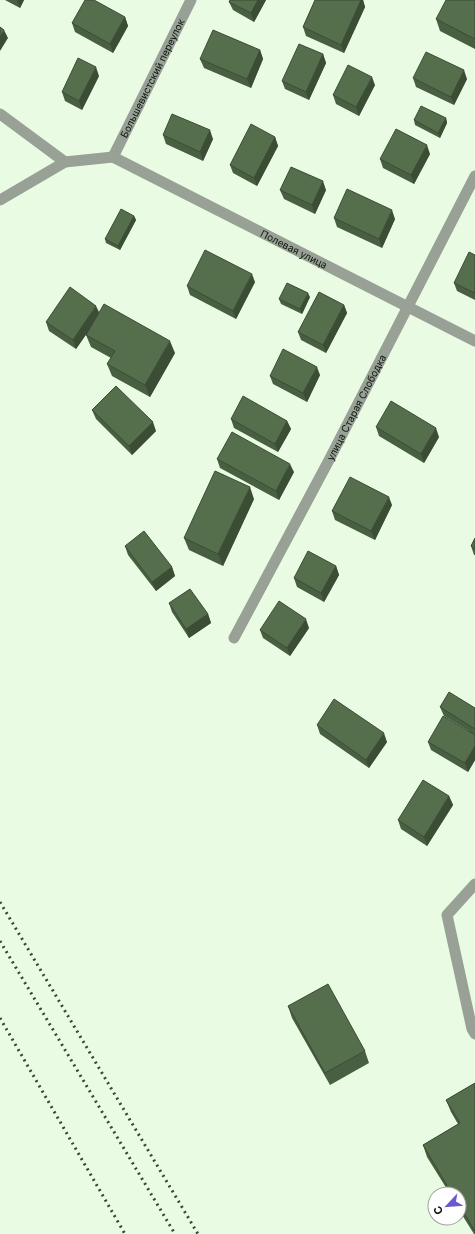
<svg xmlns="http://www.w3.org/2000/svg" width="475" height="1234" font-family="Inter,sans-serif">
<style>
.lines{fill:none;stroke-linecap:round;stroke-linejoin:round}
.minor{stroke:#99a196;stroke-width:11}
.rail{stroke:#3b4538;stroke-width:3;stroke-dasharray:2 4;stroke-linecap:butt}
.wall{fill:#495f41}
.shaded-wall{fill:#3c4d35}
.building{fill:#556e4c;stroke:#3c4d35}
.labels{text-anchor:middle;stroke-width:3.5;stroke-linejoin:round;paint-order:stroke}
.street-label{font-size:10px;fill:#0f160d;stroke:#fff}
</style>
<rect width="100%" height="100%" fill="#e9fce3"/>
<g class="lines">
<!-- minor -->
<g class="minor">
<path d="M0,114L65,162"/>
<path id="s1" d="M113,157L475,341"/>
<path id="s2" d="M113,157L191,0"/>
<path d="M0,200L65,162L113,157"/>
<path id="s3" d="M234,638L328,462L475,176"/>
<path d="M475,884L447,915L472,1029L475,1034"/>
</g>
<!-- rail -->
<g class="rail">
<path d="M0,902L198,1234"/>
<path d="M0,941L175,1234"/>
<path d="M0,1018L125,1234"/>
</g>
</g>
<!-- wall -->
<g class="wall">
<path d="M5,0H24L20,8Z"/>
<path d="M266,0L254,22L233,10L229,2Z"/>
<path d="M315,0H363L365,7L344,53L306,36L303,27Z"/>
<path d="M475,0V49L440,31L436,19Z"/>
<path d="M125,17L128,26L113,53L75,32L72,23Z"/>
<path d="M260,50L263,59L251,88L204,68L200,59Z"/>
<path d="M323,54L326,63L309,100L285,89L282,81Z"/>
<path d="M99,76L82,110L65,101L62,92Z"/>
<path d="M413,78L467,79L454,105L416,87Z"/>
<path d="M375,85L359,116L336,104L333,95Z"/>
<path d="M446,118L447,123L440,138L415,125L414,120Z"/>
<path d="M163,135L213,139L203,161L166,144Z"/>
<path d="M275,137L278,146L257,186L233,173L230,165Z"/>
<path d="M430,154L414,184L383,168L380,159Z"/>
<path d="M280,190H326L315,214L284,199Z"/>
<path d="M134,216L136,220L120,250L106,243L105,239Z"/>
<path d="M334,218L395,219L382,248L337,227Z"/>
<path d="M475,255V300L457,291L454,283Z"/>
<path d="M255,282L236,319L190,295L187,286Z"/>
<path d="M310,297L302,314L281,304L279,299Z"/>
<path d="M344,305L347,313L326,353L301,340L298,332Z"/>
<path d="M99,313L175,353L150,397L112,376L107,364L111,358L91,347L86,335L90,329L76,349L49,331L46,322Z"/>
<path d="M320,375L307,402L273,384L270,376Z"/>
<path d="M92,410L156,431L132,455L96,419Z"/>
<path d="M231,419L287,421L291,429L278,452L234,428Z"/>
<path d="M376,427L439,437L424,463L379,436Z"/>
<path d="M217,459L294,472L279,500L220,468Z"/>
<path d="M254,499L223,566L189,550L184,538Z"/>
<path d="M392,505L375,540L335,520L332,511Z"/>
<path d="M475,538V555H474L471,546Z"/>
<path d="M125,546L172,567L175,576L156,591L128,555Z"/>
<path d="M336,566L339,575L324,602L297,587L294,578Z"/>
<path d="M169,603L208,614L211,623L189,638L172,612Z"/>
<path d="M309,628L290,656L263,638L260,630Z"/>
<path d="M440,707L475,708V760L468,772L431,750L428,742L469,731L444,716Z"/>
<path d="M317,725L387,742L369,768L320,734Z"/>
<path d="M449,796L453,805L427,846L401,829L398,820Z"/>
<path d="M288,1006L365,1051L369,1063L330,1085L292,1018Z"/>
<path d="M475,1083V1234H474L459,1210V1194H450L427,1157L423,1145L458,1124L451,1112L446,1100Z"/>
</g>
<!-- shaded-wall -->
<g class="shaded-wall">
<path d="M17,0H24L20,8Z"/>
<path d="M258,0H266L254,22L251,13Z"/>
<path d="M361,0H363L365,7L344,53L341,45Z"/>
<path d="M125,17L128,26L113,53L110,44Z"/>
<path d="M4,30L8,38L0,51V37Z"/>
<path d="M260,50L263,59L251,88L247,79Z"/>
<path d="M323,54L326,63L309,100L306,92Z"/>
<path d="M96,67L99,76L82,110L79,101Z"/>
<path d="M464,70L467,79L454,105L451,97Z"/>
<path d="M372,77L375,85L359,116L356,107Z"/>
<path d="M446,118L447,123L440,138L438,133Z"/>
<path d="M210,130L213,139L203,161L200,152Z"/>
<path d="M275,137L278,146L257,186L254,178Z"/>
<path d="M427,145L430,154L414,184L411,175Z"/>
<path d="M323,181L326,190L315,214L312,205Z"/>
<path d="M392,210L395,219L382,248L379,239Z"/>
<path d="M134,216L136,220L120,250L118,246Z"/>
<path d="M252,274L255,282L236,319L233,311Z"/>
<path d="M308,293L310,297L302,314L300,309Z"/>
<path d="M344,305L347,313L326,353L323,345Z"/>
<path d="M96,306L100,314L76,349L73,340Z"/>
<path d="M170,341L175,353L150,397L145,385Z"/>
<path d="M317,367L320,375L307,402L303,393Z"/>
<path d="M287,421L291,429L278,452L275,444Z"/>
<path d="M153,422L156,431L132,455L129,446Z"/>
<path d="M436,428L439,437L424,463L421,454Z"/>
<path d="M290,464L294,472L279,500L276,491Z"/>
<path d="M250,487L254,499L223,566L218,554Z"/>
<path d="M389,497L392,505L375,540L371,531Z"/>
<path d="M336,566L339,575L324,602L321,593Z"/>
<path d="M172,567L175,576L156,591L152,582Z"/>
<path d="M208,614L211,623L189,638L186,629Z"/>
<path d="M306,619L309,628L290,656L287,648Z"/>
<path d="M384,733L387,742L369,768L366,760Z"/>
<path d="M475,746V760L468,772L465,763Z"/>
<path d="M449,796L453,805L427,846L424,837Z"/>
</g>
<!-- building -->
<g class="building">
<path d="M85,0H94L125,17L110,44L72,23Z"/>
<path d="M230,0H258L251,13L229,2Z"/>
<path d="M315,0H361L341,45L303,27Z"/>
<path d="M446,0H475V39L436,19Z"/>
<path d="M0,27L4,30L0,37Z"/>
<path d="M213,30L260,50L247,79L200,59Z"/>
<path d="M299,44L323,54L306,92L282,81Z"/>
<path d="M426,52L464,70L451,97L413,78Z"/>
<path d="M78,58L96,67L79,101L62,92Z"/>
<path d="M348,65L372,77L356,107L333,95Z"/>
<path d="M421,106L446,118L438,133L414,120Z"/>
<path d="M172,114L210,130L200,152L163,135Z"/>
<path d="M251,124L275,137L254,178L230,165Z"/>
<path d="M396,129L427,145L411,175L380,159Z"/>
<path d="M291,167L323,181L312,205L280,190Z"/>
<path d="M347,189L392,210L379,239L334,218Z"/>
<path d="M121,209L134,216L118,246L105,239Z"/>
<path d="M205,250L252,274L233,311L187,286Z"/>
<path d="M469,252L475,255V293L454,283Z"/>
<path d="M287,283L308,293L300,309L279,299Z"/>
<path d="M70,287L96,306L73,340L46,322Z"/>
<path d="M319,292L344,305L323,345L298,332Z"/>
<path d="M104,304L170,341L145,385L107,364L115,351L86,335Z"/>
<path d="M283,349L317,367L303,393L270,376Z"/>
<path d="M116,386L153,422L129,446L92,410Z"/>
<path d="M243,396L287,421L275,444L231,419Z"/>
<path d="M391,401L436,428L421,454L376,427Z"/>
<path d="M232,432L290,464L276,491L217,459Z"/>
<path d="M215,471L250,487L218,554L184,538Z"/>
<path d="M350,477L389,497L371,531L332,511Z"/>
<path d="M144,531L172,567L152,582L125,546Z"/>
<path d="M475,538V549L471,546Z"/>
<path d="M308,551L336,566L321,593L294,578Z"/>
<path d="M190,589L208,614L186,629L169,603Z"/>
<path d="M279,601L306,619L287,648L260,630Z"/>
<path d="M449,692L475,708V729L440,707Z"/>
<path d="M334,699L384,733L366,760L317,725Z"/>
<path d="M443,716L475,735V746L465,763L428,742Z"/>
<path d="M423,780L449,796L424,837L398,820Z"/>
<path d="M328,984L365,1051L325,1073L288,1006Z"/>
<path d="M475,1083V1231L459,1205V1194H452L423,1145L460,1123L446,1100Z"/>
</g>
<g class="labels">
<!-- street labels -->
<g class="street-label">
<text dy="4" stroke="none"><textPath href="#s2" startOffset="88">Большевистский переулок</textPath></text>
<text dy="4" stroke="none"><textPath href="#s1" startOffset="203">Полевая улица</textPath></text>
<text dy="4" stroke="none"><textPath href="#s3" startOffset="261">улица Старая Слободка</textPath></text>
</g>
</g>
<!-- north arrow -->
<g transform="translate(447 1206) rotate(244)"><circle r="19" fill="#ffffff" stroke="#9fa29e"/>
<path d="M0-3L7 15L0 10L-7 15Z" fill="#6f57d1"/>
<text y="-6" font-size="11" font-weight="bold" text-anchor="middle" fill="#0f160d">С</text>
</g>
</svg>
